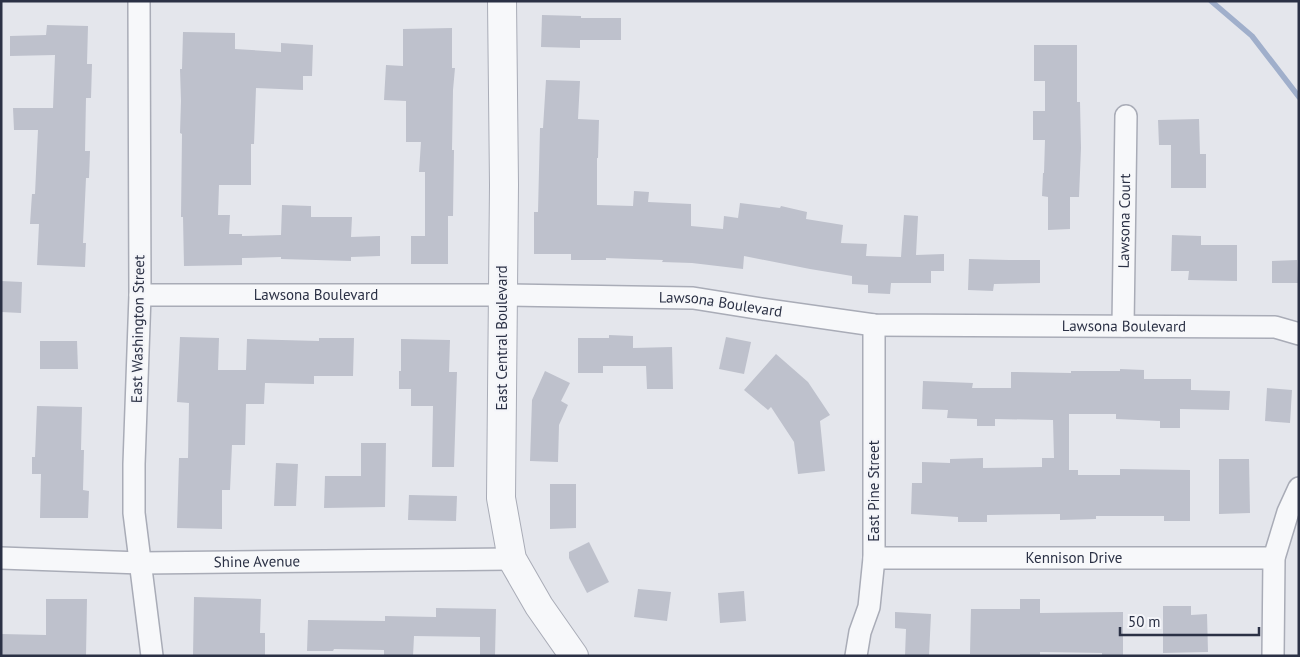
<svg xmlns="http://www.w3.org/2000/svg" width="1300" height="657" font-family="'PT Sans',sans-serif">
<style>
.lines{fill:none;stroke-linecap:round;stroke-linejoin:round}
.stream{stroke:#a0afcb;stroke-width:5.5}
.building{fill:#bec1cc}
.minor-casing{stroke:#a9acb7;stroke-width:24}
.tertiary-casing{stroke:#a9acb7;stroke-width:30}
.minor{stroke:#f7f8fa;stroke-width:21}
.tertiary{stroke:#f7f8fa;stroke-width:28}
.labels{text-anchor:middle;stroke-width:4.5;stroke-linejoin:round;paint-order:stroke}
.street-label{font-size:15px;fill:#2b3145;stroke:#f4f5f9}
</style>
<rect width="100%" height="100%" fill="#e4e6ec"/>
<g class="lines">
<!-- stream -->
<path class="stream" d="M1211,1L1252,36L1299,97"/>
</g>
<!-- building -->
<g class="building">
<path d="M542,15L581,16V18H621V40H580V48L541,47Z"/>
<path d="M47,25L88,26L87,64H92L91,98H86L85,151H90L89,178H86L83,243H86L85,267L37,265L39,224H30L32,194H35L38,130H14L13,108H53L55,55L10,56V36L46,35Z"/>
<path d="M452,28V68H455L453,90L452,150H454L453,216H448V264H411V236H425V172H419L421,142H406V101L384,100L386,65L403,66V29Z"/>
<path d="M183,32L235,33V49L281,52V43L313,45L312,76H303V90L256,88L254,144H251V185H219L218,215H230L229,234H242V236L281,235L282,205L311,206V217H352L351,237L380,236V256L351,257V261L281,259V257L242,258V265L184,266L183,217H181L182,134L180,133L181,101L180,69H182Z"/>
<path d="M1034,45H1077V102H1080L1081,148L1079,197H1070V229L1048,230V197L1042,196L1043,173H1044L1045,140H1033V111H1045V81H1034Z"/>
<path d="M546,80L580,81L578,119L599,120L598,158H597V205L633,206L634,191L649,192L648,202L691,204V226L723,229L724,216L738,218L740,203L780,208L781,206L807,212L806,219L843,225L841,243L867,244L866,256L901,257L904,215L918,216L916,255L944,254V271H931V283H891L890,294L868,293V285L852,284V276L810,269L744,256L743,269L692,263L662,262L663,260L606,258V260H571V254H534V212H538L540,128H543Z"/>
<path d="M1199,119L1200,154H1206V188H1171V145H1159L1158,120Z"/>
<path d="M1172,235L1201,236V245H1237V281L1188,280L1189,271H1171Z"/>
<path d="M969,259L1009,260H1040V283L994,284L993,291L968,290Z"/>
<path d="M1297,260L1298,283H1272V261Z"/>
<path d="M1,281L22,282L21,313L1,312Z"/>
<path d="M609,335L633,336V348L672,347L673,389H647L646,366H603V373H578V338H609Z"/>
<path d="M180,337L219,338L218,370H246L247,339L319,341V338H354L353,376H314V384L265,383L264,404H246L245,445H232L230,490H222V529L177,528L179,458H188L189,403L177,402Z"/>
<path d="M726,337L751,342L744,374L719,369Z"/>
<path d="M401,339L450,340L449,372H457L454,467H432L433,406H411V389H399V371H401Z"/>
<path d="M40,341H77L78,369H40Z"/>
<path d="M776,354L808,382L830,415L820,421L825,471L798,474L794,442L771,407L768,410L744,390Z"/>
<path d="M1120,369L1144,370V379H1191V390L1230,391L1229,410L1180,409V428H1160V421L1116,419V414H1069V470H1078V475H1120V469L1190,470V521H1164V516H1096V519L1060,520V514L987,515V522H958V517L911,514L912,483H922V462L950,463V459L983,458V468L1042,467V458H1054L1053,420L995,419V426H977V419L947,418L948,410L922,409L923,381L973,383L972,388H1011V372L1071,373V371H1120Z"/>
<path d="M545,371L570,383L561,401L568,405L559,425L558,462L530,461L532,400Z"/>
<path d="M1267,388L1292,390L1290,423L1265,421Z"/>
<path d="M37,406L82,407L81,450H84L83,490L89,491L88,518H40L41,474H32V457H35Z"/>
<path d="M361,443H386L385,507L324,508L325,476H361Z"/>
<path d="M1219,459H1249L1250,513L1219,514Z"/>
<path d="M276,463L298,464L296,506H274Z"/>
<path d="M550,484H576V528L550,529Z"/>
<path d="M409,495L457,496L456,521L408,520Z"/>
<path d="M589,542L609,582L587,593L569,558V552Z"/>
<path d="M638,589L671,592L667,621L634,617Z"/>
<path d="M744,591L746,621L720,623L718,593Z"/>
<path d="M194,597L261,599L260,633H265V656H193Z"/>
<path d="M46,599H87L86,656H1V634L46,635Z"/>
<path d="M1020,599H1040V613L1123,612V656H1102V653L1040,652V656H1020V654H970L971,609H1020Z"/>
<path d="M1163,606H1191V615L1207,614L1208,652L1163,653Z"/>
<path d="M436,608L496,609L495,656H480V637L414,636L413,656H384V650L334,649L333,651H307L308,620L385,621V616L436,617Z"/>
<path d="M895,612L931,614L929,656H905L906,629L895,628Z"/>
</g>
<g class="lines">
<!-- minor casing -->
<g class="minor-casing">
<g id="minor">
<path d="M139,1L140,295L134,464V513L152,656"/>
<path id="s1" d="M140,295H502L693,298L762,309L874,325L1275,327L1299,334"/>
<path id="s2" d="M1123,326L1126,116"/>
<path id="s3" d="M1,558L141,563L512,559"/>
<path id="s4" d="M874,558H1274"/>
<path d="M856,656L860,632L869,607L874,558V325"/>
<path d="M1273,656L1274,558L1288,512L1299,488"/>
</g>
</g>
<!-- tertiary casing -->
<g class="tertiary-casing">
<path id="tertiary" d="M502,1L504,185L501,498L512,559L539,606L574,656"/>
</g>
<!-- minor -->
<use href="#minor" class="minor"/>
<!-- tertiary -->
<use href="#tertiary" class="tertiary"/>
</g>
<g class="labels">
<!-- street labels -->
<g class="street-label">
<text dy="5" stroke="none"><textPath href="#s2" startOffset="105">Lawsona Court</textPath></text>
<text dy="5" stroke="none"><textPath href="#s1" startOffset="176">Lawsona Boulevard</textPath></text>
<text dy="5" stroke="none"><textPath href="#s1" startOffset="581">Lawsona Boulevard</textPath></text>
<text dy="5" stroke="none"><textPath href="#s1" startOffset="986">Lawsona Boulevard</textPath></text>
<text transform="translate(138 329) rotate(-89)" y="5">East Washington Street</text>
<text transform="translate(502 338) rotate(-90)" y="5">East Central Boulevard</text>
<text transform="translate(874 491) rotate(-90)" y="5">East Pine Street</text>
<text dy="5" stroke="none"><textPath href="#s4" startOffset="200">Kennison Drive</textPath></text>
<text dy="5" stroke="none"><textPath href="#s3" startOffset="256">Shine Avenue</textPath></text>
</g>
</g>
<!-- border -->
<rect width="1300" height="657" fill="none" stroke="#2b3145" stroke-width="5"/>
<!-- scale -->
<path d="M1120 627v8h139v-8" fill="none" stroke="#2b3145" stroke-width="2.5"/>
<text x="1128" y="627" font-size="15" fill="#2b3145" stroke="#f4f5f9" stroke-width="4" paint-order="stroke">50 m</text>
</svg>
